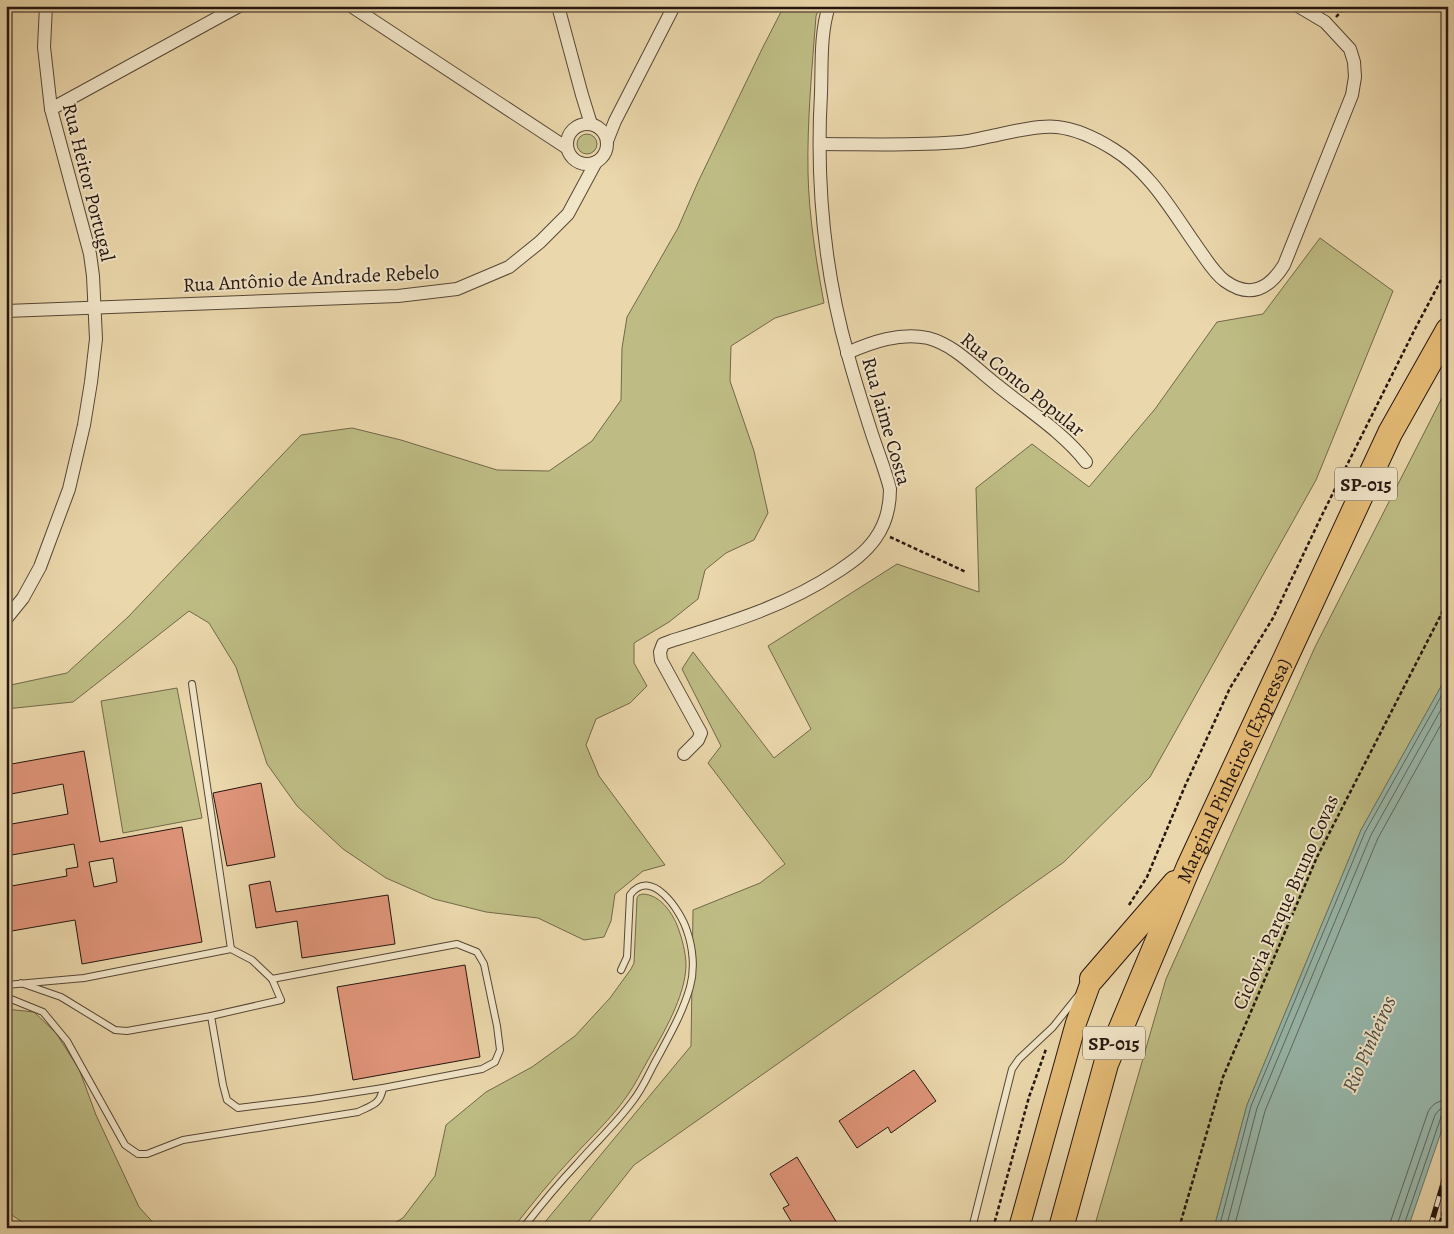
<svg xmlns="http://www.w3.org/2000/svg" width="1454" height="1234" font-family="Alegreya,serif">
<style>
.green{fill:#bebc84;stroke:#72684a}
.water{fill:#98b9ad;stroke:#6a776e}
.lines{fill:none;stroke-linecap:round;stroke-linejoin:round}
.shore{stroke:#5e675e;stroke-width:1}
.building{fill:#df9479;stroke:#25150f;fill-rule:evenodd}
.service-casing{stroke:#564636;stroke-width:8}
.minor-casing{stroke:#564636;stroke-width:14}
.primary-casing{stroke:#25150f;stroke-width:22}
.motorway-casing{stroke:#25150f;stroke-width:26}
.path{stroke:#25150f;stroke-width:2.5;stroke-dasharray:4 2.5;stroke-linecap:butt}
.service{stroke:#f1e5c8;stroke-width:6}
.minor{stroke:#f1e5c8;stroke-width:12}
.primary{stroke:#e5bc76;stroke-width:20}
.motorway{stroke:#e5bc76;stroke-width:24}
.rail-casing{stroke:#25150f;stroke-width:5.5}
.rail{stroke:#f1e5c8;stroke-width:4;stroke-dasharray:11;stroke-linecap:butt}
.labels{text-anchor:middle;stroke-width:4;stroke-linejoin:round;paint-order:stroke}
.shield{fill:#f1e5c8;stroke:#625346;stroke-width:1}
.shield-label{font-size:19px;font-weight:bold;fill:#25150f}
.street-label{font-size:20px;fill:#25150f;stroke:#f1e5c8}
.water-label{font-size:21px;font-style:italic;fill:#4d4e46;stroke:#f1e5c8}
</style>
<rect width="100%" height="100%" fill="#ead7ab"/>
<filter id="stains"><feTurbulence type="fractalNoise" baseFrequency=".004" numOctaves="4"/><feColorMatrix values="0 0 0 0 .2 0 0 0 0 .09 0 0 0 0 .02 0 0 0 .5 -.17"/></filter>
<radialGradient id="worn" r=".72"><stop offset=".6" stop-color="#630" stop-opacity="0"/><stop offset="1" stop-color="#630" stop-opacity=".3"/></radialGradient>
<!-- green -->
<g class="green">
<path d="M784,6H820L816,16C812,69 807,121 808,173C809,217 816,260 824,303L775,318L731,346L730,381L754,451L768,513L754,540L726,553L705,570L698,599L669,622L634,643V663L647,686L630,703L596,719L586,745L599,776L665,865L643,871L615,894L611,921L604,937L584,940L538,918L486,912L434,899L386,878L343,849L297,806L267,764L236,667L209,623L189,611L73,702L6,709V686L67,673L128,617L301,435L352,428L401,440L497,470L549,471L592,441L621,400L622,348L627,317L678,228L698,182L762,49Z"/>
<circle cx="587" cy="144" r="10"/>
<path d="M1320,238L1393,291L1316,480L1150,777L1064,862L634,1165L584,1228H540L691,1046L693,910L760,883L785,864L708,763L721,746L682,669L693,652L774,758L811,729L768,646L897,564L979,592L976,488L1032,444L1089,487L1155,409L1217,322L1263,314Z"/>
<path d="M1448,386V674L1361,830L1247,1105L1214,1228H1094L1166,979L1315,647Z"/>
<path d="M177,688L202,818L123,833L101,701Z"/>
<path d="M643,894C660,895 671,911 677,925C682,938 686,953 686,966C685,997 663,1034 648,1060C641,1072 635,1085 627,1096C611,1119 590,1138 572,1158C551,1180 532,1204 513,1228H385L403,1218L435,1176L446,1125L486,1092L532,1067L575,1036L610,998L631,969L634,963L637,898L639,895Z"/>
<path d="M6,1009L34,1012L56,1033L79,1069L96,1115L139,1207L158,1228H31L6,1211Z"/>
</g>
<!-- water -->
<path class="water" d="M1448,674V1112L1408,1228H1214L1247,1105L1361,830Z"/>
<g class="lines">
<!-- shore -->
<g class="shore">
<path d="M1219,1228L1251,1106L1365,832L1448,684"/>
<path d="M1226,1228L1257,1108L1371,835L1448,697"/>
<path d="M1234,1228L1265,1111L1378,838L1448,712"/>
<path d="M1390,1228L1391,1220L1428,1112C1432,1104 1439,1100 1448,1100"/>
<path d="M1397,1228L1398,1222L1435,1115L1440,1109L1448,1107"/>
<path d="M1403,1228L1441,1117L1443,1114H1448"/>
</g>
</g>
<!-- building -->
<g class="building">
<path d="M84,751L100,842L182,827L202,942L82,964L75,920L6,932V887L67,876L66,869L78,867L74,844L6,856V825L68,814L63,784L6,795V765ZM113,858L117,882L94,887L89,862Z"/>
<path d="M261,783L275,857L227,866L213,793Z"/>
<path d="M270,881L276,912L388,895L395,944L302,958L297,921L256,928L249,885Z"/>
<path d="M465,965L480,1057L353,1080L337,987Z"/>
<path d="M914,1070L936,1101L891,1133L888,1127L857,1148L839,1121Z"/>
<path d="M797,1157L840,1228H795L783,1208L789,1205L770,1174Z"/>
</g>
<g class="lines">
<!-- service casing -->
<g class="service-casing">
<g id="service">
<path d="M192,684L231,949"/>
<path d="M6,985L84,978L231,949L252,960L272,979L281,1000L211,1016L127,1031L115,1030L61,997L21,983"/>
<path d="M6,997L43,1012L67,1041L125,1145L138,1154H147L183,1140L358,1112C372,1105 380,1105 383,1088"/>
<path d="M211,1016L223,1085L227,1100L238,1108L312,1099L383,1088L482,1069L495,1062L500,1050L497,1026L484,964L477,952L457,944L272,979"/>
<path d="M523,1228C540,1206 558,1184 577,1164C595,1143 616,1124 632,1102C641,1091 647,1078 653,1066C667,1040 682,1015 690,987C695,969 693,948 687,931C681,911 651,866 630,895L627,957L621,970"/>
<path d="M972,1228L1012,1069L1019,1059L1053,1027L1077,997"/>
</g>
</g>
<!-- minor casing -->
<g class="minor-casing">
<g id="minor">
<path d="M351,6L567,148"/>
<path d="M558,6L582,95L591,124"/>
<path d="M51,109L239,6"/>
<circle cx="587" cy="144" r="20"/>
<path d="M607,141L615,121L674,6"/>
<path d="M820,144C867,144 914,146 960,142C973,141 985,137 997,135C1015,131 1040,125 1057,127C1076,129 1097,139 1113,149C1151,172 1173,213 1198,248C1206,259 1214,273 1225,281C1250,299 1269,289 1284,265L1352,95L1355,77L1354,62L1350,49L1325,22L1298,6"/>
<path d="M6,311L398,296L457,289L509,267L540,242L568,214L596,162"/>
<path d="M847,353C872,342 900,332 928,338C955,345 976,369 997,385C1025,408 1064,433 1086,462"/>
<path d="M6,619L23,598L40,567L69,489L84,425L91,382L96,339L93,276L90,254L51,109L44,47L46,6"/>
<path d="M684,754L698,740L701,733L661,660L660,652L663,644L671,641C729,623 786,606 837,572C852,562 865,553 875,539C886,524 890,507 890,489C885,469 877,450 871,431C863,406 855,381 848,355C824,270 816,181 821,93C822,65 820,33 829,6"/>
</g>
</g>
<!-- primary casing -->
<g class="primary-casing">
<path id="primary" d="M1019,1228L1076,1023L1092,979"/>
</g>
<!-- motorway casing -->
<g class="motorway-casing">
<g id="motorway">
<path d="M1092,979L1175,883"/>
<path id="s1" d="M1061,1228L1106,1064L1189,866L1390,433L1448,330"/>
</g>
</g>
<!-- path -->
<g class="path">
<path d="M1336,17L1346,6"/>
<path d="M890,537L966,572"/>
<path d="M1129,905L1147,877L1185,786L1230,688L1273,618L1322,515L1415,329L1448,267"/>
<path d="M993,1228L1029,1097L1046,1049"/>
<path d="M1179,1228L1223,1077L1317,857L1448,601"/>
<path d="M1438,1228L1448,1196"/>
</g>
<!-- service -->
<use href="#service" class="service"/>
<!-- minor -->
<use href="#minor" class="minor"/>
<!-- primary -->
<use href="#primary" class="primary"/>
<!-- motorway -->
<use href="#motorway" class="motorway"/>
<!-- rail casing -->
<g class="rail-casing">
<g id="rail">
<path d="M1430,1228L1448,1167"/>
<path d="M1447,1228L1448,1225"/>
</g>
</g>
<!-- rail -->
<use href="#rail" class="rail"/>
</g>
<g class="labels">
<!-- shield labels -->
<g class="shield">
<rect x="1335" y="467.5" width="62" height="33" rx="4"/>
<rect x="1083" y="1026.5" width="62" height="33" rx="4"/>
</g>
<g class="shield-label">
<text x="1366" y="491">SP-015</text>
<text x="1114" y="1050">SP-015</text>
</g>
<!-- street labels -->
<g class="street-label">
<text transform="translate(89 182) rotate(76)" y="7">Rua Heitor Portugal</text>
<text transform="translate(311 278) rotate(-3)" y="7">Rua Antônio de Andrade Rebelo</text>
<text transform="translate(1023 384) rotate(39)" y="7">Rua Conto Popular</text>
<text transform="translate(887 421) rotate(74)" y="7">Rua Jaime Costa</text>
<text dy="7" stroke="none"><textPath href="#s1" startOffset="490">Marginal Pinheiros (Expressa)</textPath></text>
<text transform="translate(1285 902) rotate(-66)" y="7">Ciclovia Parque Bruno Covas</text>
</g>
<!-- water labels -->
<g class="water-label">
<text transform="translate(1369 1044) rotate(-66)" y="7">Rio Pinheiros</text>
</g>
</g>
<!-- margin -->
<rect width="1454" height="1234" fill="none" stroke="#ead7ab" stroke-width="25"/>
<rect x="8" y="8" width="1439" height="1219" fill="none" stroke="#25150f" stroke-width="2.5"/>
<rect x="12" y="12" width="1429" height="1209" fill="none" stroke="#25150f"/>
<rect width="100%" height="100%" filter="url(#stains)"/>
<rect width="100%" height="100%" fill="url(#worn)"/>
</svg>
